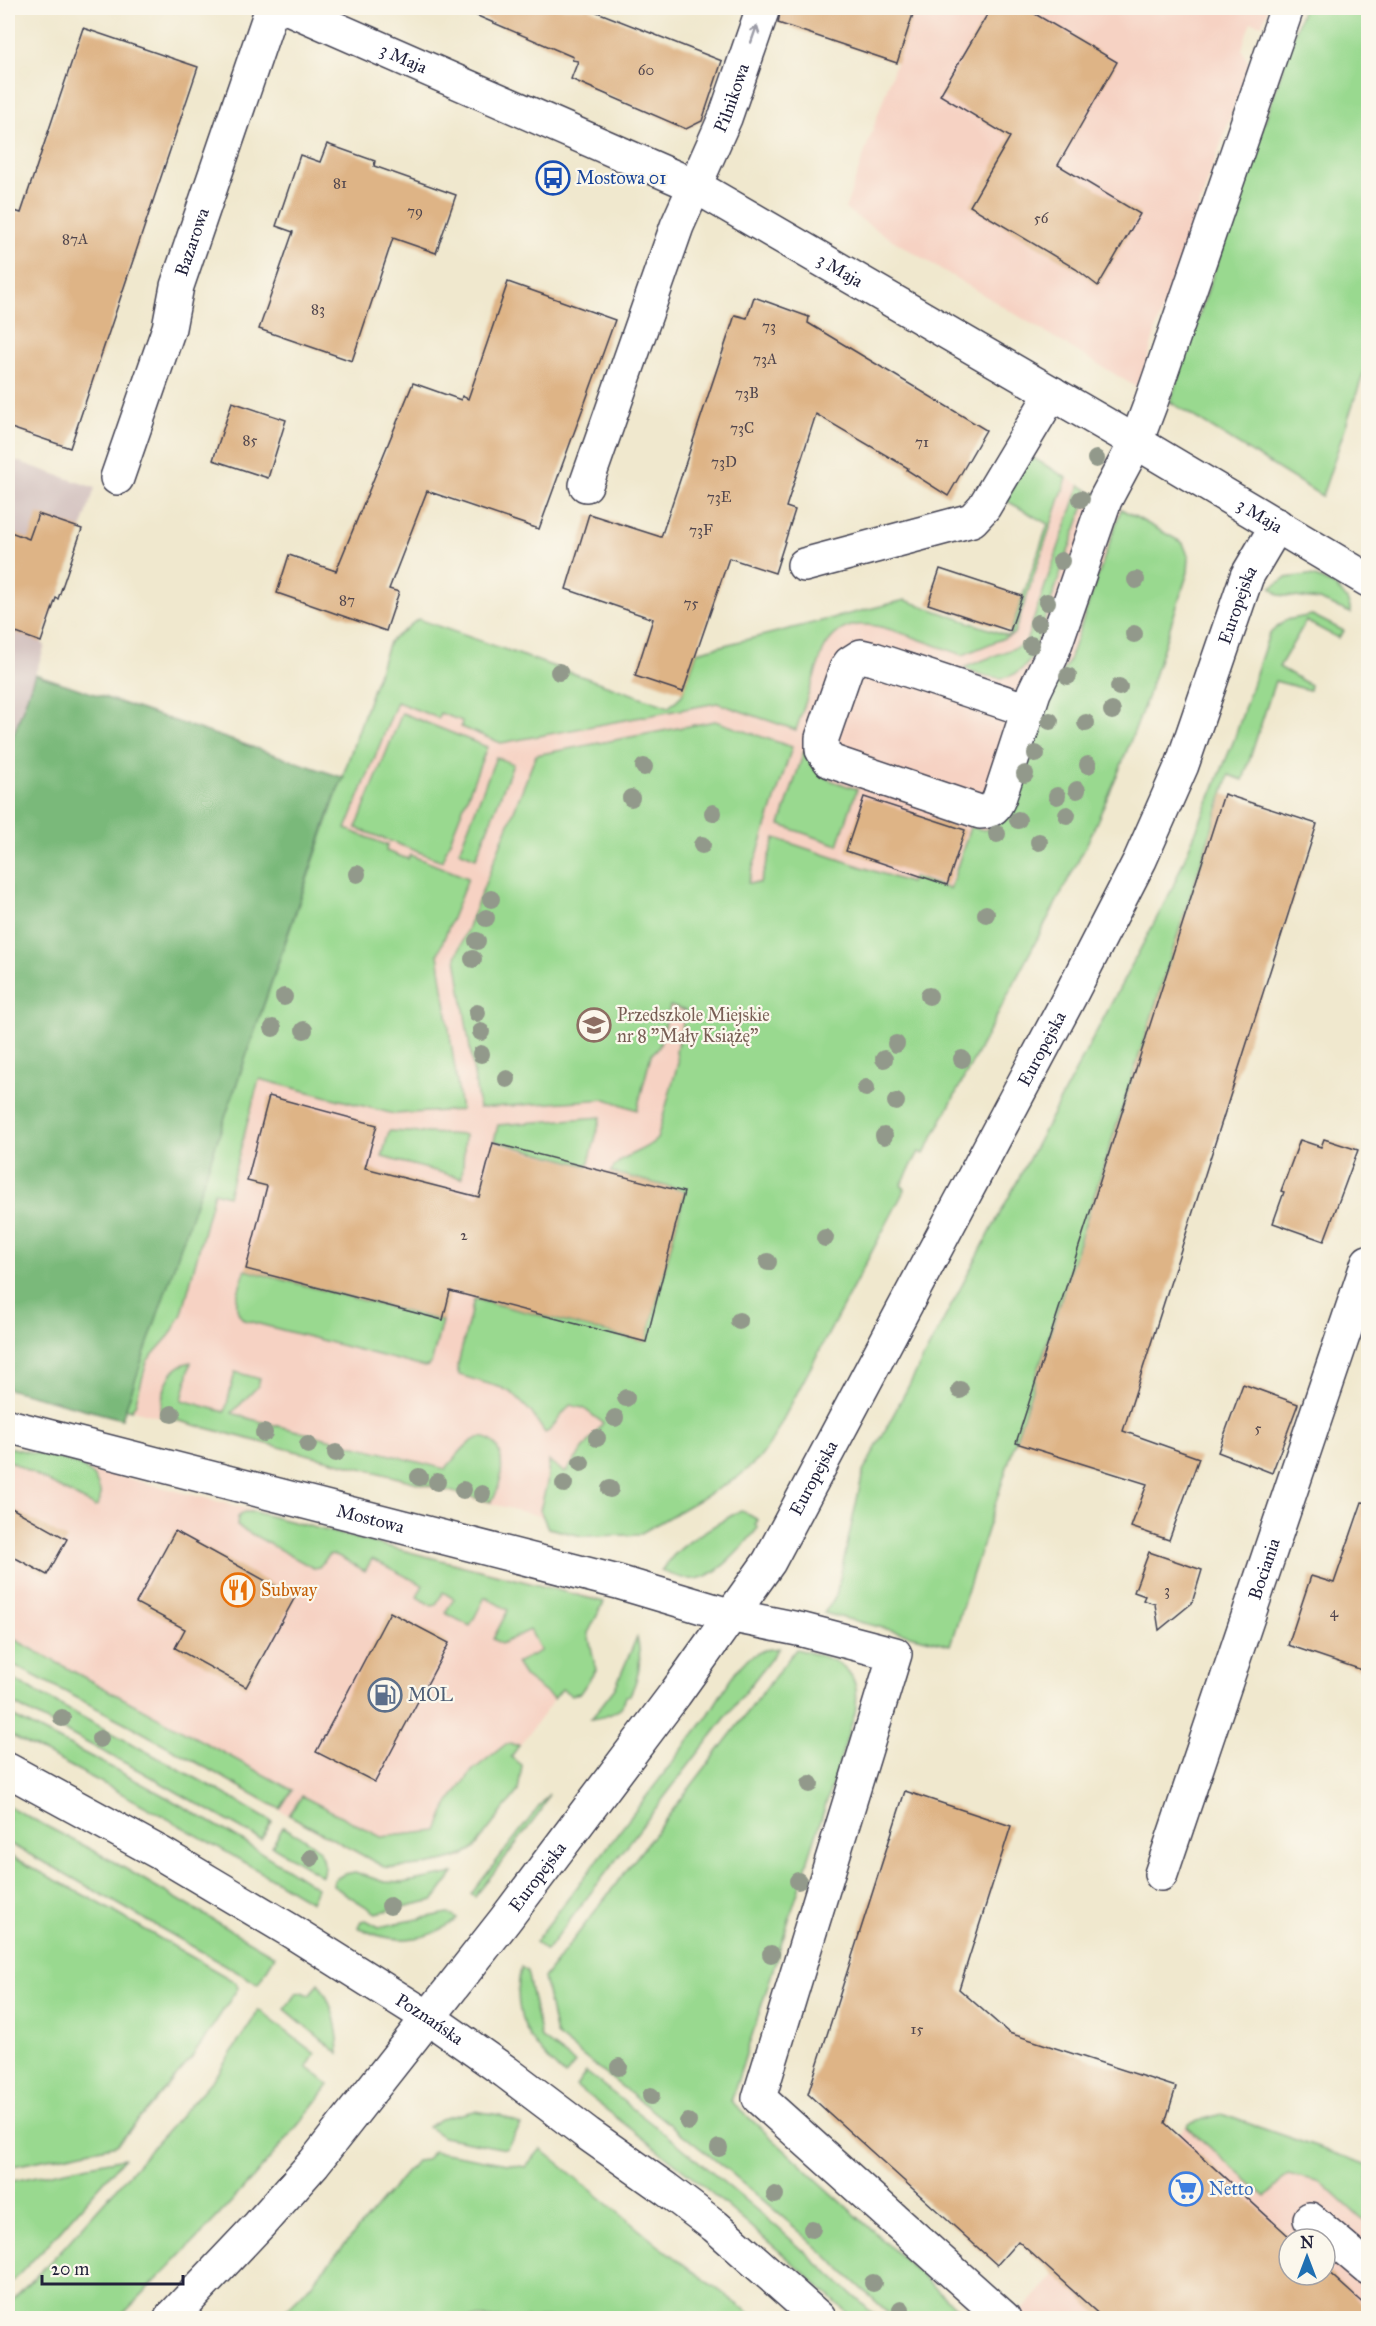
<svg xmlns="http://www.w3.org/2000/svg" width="1376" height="2326" font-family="'IM FELL Great Primer',serif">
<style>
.built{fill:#f6d2c3;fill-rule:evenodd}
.industrial{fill:#d1bfbd}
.green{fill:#99d98f;stroke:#5e7e65;stroke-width:1.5}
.forest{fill:#7ab97a;stroke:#4e6e5a;stroke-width:1.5}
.building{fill:#deb486}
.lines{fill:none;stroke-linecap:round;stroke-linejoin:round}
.minor-casing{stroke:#414051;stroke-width:36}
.major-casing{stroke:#414051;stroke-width:36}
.minor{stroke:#fff;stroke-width:33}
.major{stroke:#fff;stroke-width:33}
.tree{fill:#92998b}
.oneway{stroke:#9c9ca7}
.labels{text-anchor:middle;stroke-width:4.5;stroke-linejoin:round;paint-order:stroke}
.number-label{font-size:15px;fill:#51464e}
.street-label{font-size:18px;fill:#22223b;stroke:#fbf7ec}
.transit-label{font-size:18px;fill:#164399;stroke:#fbf7ec;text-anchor:start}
.education-label{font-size:18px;fill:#785e54;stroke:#fbf7ec;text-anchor:start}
.food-label{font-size:18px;fill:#c56008;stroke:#fbf7ec;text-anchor:start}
.service-label{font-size:18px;fill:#4e5e75;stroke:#fbf7ec;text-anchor:start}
.shop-label{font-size:18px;fill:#366cbe;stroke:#fbf7ec;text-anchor:start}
</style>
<rect width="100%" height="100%" fill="#fbf7ec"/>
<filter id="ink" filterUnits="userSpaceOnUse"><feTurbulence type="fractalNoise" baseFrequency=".0167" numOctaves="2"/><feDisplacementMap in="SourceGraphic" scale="12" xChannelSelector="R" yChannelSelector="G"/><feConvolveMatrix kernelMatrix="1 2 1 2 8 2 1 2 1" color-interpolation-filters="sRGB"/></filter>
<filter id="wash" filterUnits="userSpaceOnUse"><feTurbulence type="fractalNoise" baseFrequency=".008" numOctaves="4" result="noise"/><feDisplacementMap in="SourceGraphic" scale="24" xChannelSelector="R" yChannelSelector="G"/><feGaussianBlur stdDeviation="1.35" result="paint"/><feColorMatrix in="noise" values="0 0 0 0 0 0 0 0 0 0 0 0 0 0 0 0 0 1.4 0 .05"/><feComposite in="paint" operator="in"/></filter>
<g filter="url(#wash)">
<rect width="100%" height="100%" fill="#f0e8ce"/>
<!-- built -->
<g class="built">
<path d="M915,8H1268L1262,25L1251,22L1245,38L1242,50L1249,64L1156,329L1146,365L1136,387L886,236L845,209Z"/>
<path d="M1065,477L1131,514L1048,758L554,1520L125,1408L389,642L418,619L669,707L682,695L697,652L905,600L1009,636Z"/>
<path d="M8,1448L592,1597L604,1602L588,1633L596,1670L580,1693L571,1695L562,1689L511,1757L522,1765L518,1791L472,1851L461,1858L401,1868L384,1867L348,1849L129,1725L8,1662Z"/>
<path d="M1221,2114L1368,2165V2318H1016L1188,2124ZM1289,2239H1325V2275H1289Z"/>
</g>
<!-- industrial -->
<path class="industrial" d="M8,458L95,488L58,599L56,598L41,641L45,646L8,751Z"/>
<!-- green -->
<g class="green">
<path d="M1303,8H1368V360L1322,496L1170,402Z"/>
<path d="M1030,456L1067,478L1014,634L963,655C945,649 927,642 910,636C877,625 843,612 823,651L796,730L717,703L501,743L461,727L462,721L440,713L438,718L397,702L346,829L387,845L386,851L408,859L410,855L468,878L438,954L461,1110L394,1114L259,1079L228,1196L214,1192L182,1314L170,1335L147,1361L135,1405L131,1410L125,1408L389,642L418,619L669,707L682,695L697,652L905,600L1009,636L1048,524L1005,500Z"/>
<path d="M1080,485L1089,491L1031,659C1010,687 991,678 963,668L1025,644Z"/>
<path d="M1121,509L1183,543L1189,558L1188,572L1147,698L1117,776L1086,846L924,1154L919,1152L901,1185L905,1189L770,1444L759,1459L737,1478L638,1535L582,1536L548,1528L540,1510L547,1483L549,1461L565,1473L603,1423L583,1408L570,1405L549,1431L545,1433L531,1412L512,1393L502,1388L459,1375L457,1368L474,1299L646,1342L685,1191L611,1172C620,1154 643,1153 657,1139L678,1063L676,1052L686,1011L670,1006L659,1047L651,1055L637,1110L606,1099L479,1108L456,957L536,755L715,721L792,747L748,883H760L775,838L910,883L913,877L950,889L970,827L985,830L1000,823L1049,692L1068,663Z"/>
<path d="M1308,575C1328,580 1349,592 1351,613L1319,600L1279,595L1271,588L1285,578Z"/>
<path d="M1312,615L1344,631L1338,638L1306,621L1279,667L1310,685L1309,690L1275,681L1243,780L1229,775L950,1645L824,1613L836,1596L863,1472L1171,891L1234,740L1269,634L1286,620Z"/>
<path d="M402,713L487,747L442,861L356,828Z"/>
<path d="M804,751L807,752C812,778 835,782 857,789L838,845L780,825Z"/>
<path d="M496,757L513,764L476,858L459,851Z"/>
<path d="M601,1117L588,1166L494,1141L498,1125Z"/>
<path d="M389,1131L465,1135L462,1178L382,1157Z"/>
<path d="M245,1270L442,1321L432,1361L428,1366L424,1367L244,1320C229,1308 241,1286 245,1270Z"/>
<path d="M191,1362L182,1400L225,1412L235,1372L260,1379L258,1386L232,1413L251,1419L445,1469C454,1460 464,1444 476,1439C480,1437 485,1437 490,1440C508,1453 502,1487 491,1502L160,1416C162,1395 166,1366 191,1362Z"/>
<path d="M8,1447C26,1452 66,1458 81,1466C95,1474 105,1492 98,1506L95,1507L8,1460Z"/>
<path d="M741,1510L758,1520L755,1525L758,1528C743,1546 716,1582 688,1579C679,1578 670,1574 661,1571C680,1542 711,1528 741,1510Z"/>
<path d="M244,1512H254L604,1602L588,1633L596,1670L580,1693L571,1695L562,1689L554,1699L525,1677L516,1663L541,1651L530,1630L501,1644L493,1639L508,1610L485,1597L470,1626L447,1614L446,1611L454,1599L443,1592L436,1605L432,1606L417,1597L423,1585L372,1559L365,1571L338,1556L330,1554L319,1567L313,1568L237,1526L238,1517Z"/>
<path d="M8,1636L292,1790L280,1809L129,1725L8,1662Z"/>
<path d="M637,1637C642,1659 640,1675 630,1695L626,1696C623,1713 606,1717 591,1719L615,1688Z"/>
<path d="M779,1648L546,1951L535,1942L707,1717L735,1672L748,1658L764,1650Z"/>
<path d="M796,1649C836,1659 864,1666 855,1713L731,2101L968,2318H894L807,2238L729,2171L556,2035L544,1978Z"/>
<path d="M8,1677L216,1789L272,1822L261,1840L140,1771L8,1701Z"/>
<path d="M8,1714C113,1767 219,1823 317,1888L311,1902C212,1842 111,1786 8,1734Z"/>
<path d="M506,1744L519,1745L511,1757L522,1765L518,1791L472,1851C451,1863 408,1869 384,1867L289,1815L302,1796L381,1837L437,1831L448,1804L472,1771Z"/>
<path d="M549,1794L541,1811L475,1897L471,1894Z"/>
<path d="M8,1806L107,1858L275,1956L258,1984L57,1869L8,1843Z"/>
<path d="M283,1827C302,1838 332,1848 322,1876L272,1846Z"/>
<path d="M8,1855L99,1903L235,1982L238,1988L191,2059L117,2145L8,2167Z"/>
<path d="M355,1872L384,1882L402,1883L454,1873L434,1900L376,1913L333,1886L334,1880L344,1874Z"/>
<path d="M448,1913L457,1919C427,1943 391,1945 358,1927L361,1921L366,1920L379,1927Z"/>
<path d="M521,1967L527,1971L541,2038L575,2063L565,2076C530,2043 510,2018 521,1967Z"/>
<path d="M318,1983C334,2005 338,2028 339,2054L285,2009L296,1993L302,1992L310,1995Z"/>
<path d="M259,2010L315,2054L307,2067L329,2085C267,2169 192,2244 119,2318H8V2305L66,2245L219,2072Z"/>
<path d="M586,2072L679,2145L777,2227L878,2318H853L793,2263L694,2178L576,2086Z"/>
<path d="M474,2111L500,2115L521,2125L506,2149L443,2137L428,2127L440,2119Z"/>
<path d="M1221,2114L1368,2165V2225L1321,2182L1288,2174L1266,2197L1187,2127L1188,2124Z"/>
<path d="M541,2149L659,2246L743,2308L754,2318H278L305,2291L416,2161L425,2160L433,2151L525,2167Z"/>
<path d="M124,2158L51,2241L8,2286V2182Z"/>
</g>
<!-- forest -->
<path class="forest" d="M35,674L344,778L337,790L122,1419L8,1389V751Z"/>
<g id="blocks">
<!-- building -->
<g class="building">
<path d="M459,8H587L722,61L702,121L686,129L571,79L578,61L572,60L573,57Z"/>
<path d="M781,8H915L897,63L778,23Z"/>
<path d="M991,8H1025L1117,62L1058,165L1140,214L1098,286L1076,269L970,206L1010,137L940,95Z"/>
<path d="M83,28L198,67L70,448L8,427V209L21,213Z"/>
<path d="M327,144L375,161L374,166L456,195L436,253L393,238L352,361L259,329L293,232L276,226L300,155L320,162Z"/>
<path d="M508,282L615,320L539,529L427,491L389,589L399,592L386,631L277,593L289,555L336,571L413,383L461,400L462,396L468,399Z"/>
<path d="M754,297L809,317L808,323L986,430L948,496L907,470L908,468L816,414L786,507L795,510L775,573L729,558L683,692L635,676L653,619L566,589L589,514L661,537L735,315L747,318Z"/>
<path d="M232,402L286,420L268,478L213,460Z"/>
<path d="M38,514L82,529L58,599L56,598L41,642L8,630V531L29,539Z"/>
<path d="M940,569L1022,596L1010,631L928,604Z"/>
<path d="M1224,794L1317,824L1123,1431L1199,1458L1169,1540L1131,1527L1147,1484L1016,1443Z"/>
<path d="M864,797L965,830L947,885L846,851Z"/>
<path d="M269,1096L377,1125L365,1168L479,1197L493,1143L684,1192L646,1342L450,1291L443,1320L246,1269L267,1186L247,1181Z"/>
<path d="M1324,1139L1358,1150L1324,1241L1273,1223L1284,1192L1281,1191L1300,1140L1321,1147Z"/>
<path d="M1243,1384L1298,1404L1272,1473L1218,1452Z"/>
<path d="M1362,1502L1368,1503V1672L1288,1645L1311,1576L1334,1583Z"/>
<path d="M8,1506L67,1539L47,1575L8,1554Z"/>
<path d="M175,1531L295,1597L246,1687L175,1648L185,1629L136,1603Z"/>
<path d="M1149,1552L1202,1570L1192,1603L1159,1630L1155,1604L1143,1600L1145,1596L1134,1592Z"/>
<path d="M390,1612L449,1643L375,1782L316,1752Z"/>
<path d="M905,1791L1011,1826L959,1989L1009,2033L1176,2087L1165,2123L1292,2239H1289V2275H1325V2269L1368,2308V2319H1104L1018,2241L997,2265L808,2094Z"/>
</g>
</g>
</g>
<g filter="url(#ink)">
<use href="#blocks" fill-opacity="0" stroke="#414051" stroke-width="1.5"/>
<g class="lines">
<!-- minor casing -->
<g class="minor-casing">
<g id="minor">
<path id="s1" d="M288,8L695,186L1136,442L1368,580"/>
<path id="s2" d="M117,478L169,328L177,286L272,8"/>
<path id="s3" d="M586,485L677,226L725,118L763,8"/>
<path d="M804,565L972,520L984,507L1052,393"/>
<path d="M1028,710L874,659L861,656L850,663L846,669L822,738V750L830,761L980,812C992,812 996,807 1000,796L1034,692L1051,657L1105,500L1136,442L1150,405L1287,8"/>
<path id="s4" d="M8,1426L618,1582L729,1615L803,1630L895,1654L759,2098L1004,2318"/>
<path id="s5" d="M1161,1874L1368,1262"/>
<path d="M1310,2219L1368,2268"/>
<path id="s6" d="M171,2318L259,2225L314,2163L505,1920L675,1694L769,1562L1069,998L1140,860L1182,765L1247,576L1277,525"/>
</g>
</g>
<!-- major casing -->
<g class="major-casing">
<g id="major">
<path id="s7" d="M8,1770L160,1853L291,1931L429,2018L506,2072L588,2134L666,2189L715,2226L819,2318"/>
</g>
</g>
<!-- minor -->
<use href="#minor" class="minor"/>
<!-- major -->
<use href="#major" class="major"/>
</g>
<!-- trees -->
<g class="tree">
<circle cx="1096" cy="459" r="9"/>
<circle cx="1081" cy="499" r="9"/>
<circle cx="1061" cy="561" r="9"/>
<circle cx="1136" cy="580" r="9"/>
<circle cx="1047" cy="602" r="9"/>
<circle cx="1038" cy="623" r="9"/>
<circle cx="1134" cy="634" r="9"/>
<circle cx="1031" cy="645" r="9"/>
<circle cx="559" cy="672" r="9"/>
<circle cx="1068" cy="676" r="9"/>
<circle cx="1119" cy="687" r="9"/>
<circle cx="1112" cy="711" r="9"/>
<circle cx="1050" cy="721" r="9"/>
<circle cx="1086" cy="723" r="9"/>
<circle cx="1036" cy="754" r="9"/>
<circle cx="1088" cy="765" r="9"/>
<circle cx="644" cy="767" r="9"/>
<circle cx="1025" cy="774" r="9"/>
<circle cx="1077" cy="790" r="9"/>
<circle cx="1057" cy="796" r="9"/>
<circle cx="631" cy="798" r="9"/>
<circle cx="713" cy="813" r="9"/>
<circle cx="1067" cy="815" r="9"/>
<circle cx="1018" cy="820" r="9"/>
<circle cx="997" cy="834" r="9"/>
<circle cx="1039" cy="842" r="9"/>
<circle cx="702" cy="845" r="9"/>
<circle cx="357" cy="874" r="9"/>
<circle cx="491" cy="899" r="9"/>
<circle cx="986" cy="914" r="9"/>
<circle cx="486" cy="918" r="9"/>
<circle cx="477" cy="941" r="9"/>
<circle cx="473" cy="959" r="9"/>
<circle cx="929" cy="996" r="9"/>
<circle cx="284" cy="997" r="9"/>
<circle cx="477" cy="1013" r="9"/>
<circle cx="273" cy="1028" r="9"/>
<circle cx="304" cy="1030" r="9"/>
<circle cx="481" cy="1032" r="9"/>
<circle cx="896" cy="1044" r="9"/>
<circle cx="481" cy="1054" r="9"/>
<circle cx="884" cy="1059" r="9"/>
<circle cx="962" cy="1059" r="9"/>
<circle cx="507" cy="1079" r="9"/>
<circle cx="866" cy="1088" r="9"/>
<circle cx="896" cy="1102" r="9"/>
<circle cx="884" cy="1136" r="9"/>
<circle cx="825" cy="1238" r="9"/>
<circle cx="768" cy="1262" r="9"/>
<circle cx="739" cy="1321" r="9"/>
<circle cx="960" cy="1390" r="9"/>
<circle cx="626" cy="1398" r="9"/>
<circle cx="172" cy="1414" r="9"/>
<circle cx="615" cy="1418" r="9"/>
<circle cx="264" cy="1433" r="9"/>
<circle cx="597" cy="1438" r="9"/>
<circle cx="308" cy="1445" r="9"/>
<circle cx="336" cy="1453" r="9"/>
<circle cx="581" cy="1463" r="9"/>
<circle cx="419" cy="1477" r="9"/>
<circle cx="437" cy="1482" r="9"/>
<circle cx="564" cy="1484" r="9"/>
<circle cx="610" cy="1489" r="9"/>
<circle cx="463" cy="1490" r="9"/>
<circle cx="482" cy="1494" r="9"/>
<circle cx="62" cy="1718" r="9"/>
<circle cx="100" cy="1739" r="9"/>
<circle cx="810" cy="1784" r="9"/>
<circle cx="311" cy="1858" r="9"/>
<circle cx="798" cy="1881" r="9"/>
<circle cx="390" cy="1906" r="9"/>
<circle cx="771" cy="1954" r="9"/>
<circle cx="619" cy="2067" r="9"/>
<circle cx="651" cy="2096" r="9"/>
<circle cx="688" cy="2122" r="9"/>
<circle cx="719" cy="2148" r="9"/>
<circle cx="775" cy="2195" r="9"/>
<circle cx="812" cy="2229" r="9"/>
<circle cx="873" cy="2283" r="9"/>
<circle cx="901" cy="2309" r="9"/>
</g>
<!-- one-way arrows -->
<defs><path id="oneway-shaft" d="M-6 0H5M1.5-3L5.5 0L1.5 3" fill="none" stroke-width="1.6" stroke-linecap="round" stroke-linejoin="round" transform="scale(1.5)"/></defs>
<use class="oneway" href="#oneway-shaft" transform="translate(754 34) rotate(-71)"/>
</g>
<!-- icons -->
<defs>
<g id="bus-ring" transform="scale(1.725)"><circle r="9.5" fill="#fbf7ec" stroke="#1a4fb4" stroke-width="1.5"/><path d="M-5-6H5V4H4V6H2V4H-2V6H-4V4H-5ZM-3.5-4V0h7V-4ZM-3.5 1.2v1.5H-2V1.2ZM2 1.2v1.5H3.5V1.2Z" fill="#1a4fb4"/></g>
<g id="school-ring" transform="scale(1.725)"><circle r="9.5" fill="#fbf7ec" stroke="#8d6e63" stroke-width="1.5"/><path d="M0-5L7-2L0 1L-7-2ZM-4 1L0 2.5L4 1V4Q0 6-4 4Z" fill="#8d6e63"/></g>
<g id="restaurant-ring" transform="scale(1.725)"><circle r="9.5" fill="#fbf7ec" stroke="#e8710a" stroke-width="1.5"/><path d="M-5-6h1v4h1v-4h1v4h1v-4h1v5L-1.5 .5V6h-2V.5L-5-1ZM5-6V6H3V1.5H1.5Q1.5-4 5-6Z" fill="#e8710a"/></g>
<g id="fuel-ring" transform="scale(1.725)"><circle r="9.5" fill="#fbf7ec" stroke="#5c6f8a" stroke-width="1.5"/><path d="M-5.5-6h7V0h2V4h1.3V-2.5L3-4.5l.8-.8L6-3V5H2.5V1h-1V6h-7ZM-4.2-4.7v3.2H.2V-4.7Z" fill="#5c6f8a"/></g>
<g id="supermarket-ring" transform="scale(1.725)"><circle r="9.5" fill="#fbf7ec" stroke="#3f7fe0" stroke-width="1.5"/><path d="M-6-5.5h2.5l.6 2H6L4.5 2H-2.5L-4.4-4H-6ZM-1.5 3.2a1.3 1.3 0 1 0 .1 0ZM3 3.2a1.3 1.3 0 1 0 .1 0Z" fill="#3f7fe0"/></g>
</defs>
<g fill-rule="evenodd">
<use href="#bus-ring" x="553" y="178"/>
<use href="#school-ring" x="594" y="1025"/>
<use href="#restaurant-ring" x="238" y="1590"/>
<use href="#fuel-ring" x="385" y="1695"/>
<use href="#supermarket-ring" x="1186" y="2189"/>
</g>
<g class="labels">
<!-- number labels -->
<g class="number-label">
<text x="646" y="75">60</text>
<text x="340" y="188">81</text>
<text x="415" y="216">79</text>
<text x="1041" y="223">56</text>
<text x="75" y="244">87A</text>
<text x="318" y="314">83</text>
<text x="769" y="331">73</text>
<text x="765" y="364">73A</text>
<text x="747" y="398">73B</text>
<text x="742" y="433">73C</text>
<text x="250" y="445">85</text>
<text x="922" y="447">71</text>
<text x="724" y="467">73D</text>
<text x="719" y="502">73E</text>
<text x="701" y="535">73F</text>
<text x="347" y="605">87</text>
<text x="691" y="608">75</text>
<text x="464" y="1240">2</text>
<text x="1258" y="1433">5</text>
<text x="1167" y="1595">3</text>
<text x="1334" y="1617">4</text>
<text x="917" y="2034">15</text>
</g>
<!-- street labels -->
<g class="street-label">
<text dy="6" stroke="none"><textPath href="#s1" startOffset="126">3 Maja</textPath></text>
<text dy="6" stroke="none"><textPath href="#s3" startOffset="414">Pilnikowa</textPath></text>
<text dy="6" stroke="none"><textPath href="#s2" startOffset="248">Bazarowa</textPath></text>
<text dy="6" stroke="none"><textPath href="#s1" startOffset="612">3 Maja</textPath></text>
<text dy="6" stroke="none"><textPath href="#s1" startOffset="1098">3 Maja</textPath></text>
<text dy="6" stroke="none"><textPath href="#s6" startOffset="2032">Europejska</textPath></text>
<text dy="6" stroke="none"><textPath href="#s6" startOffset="1546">Europejska</textPath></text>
<text dy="6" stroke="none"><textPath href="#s6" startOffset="1060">Europejska</textPath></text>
<text dy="6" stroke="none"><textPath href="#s4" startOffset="374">Mostowa</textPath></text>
<text dy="6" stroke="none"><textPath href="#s5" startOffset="322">Bociania</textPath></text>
<text dy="6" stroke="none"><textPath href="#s6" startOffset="574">Europejska</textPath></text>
<text dy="6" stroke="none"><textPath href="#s7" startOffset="490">Poznańska</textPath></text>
</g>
<!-- transit labels -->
<g class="transit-label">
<text x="576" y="184">Mostowa 01</text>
</g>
<!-- education labels -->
<g class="education-label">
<text x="617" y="1021">Przedszkole Miejskie<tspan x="617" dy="21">nr 8 "Mały Książę"</tspan></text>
</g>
<!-- food labels -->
<g class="food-label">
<text x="261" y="1596">Subway</text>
</g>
<!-- service labels -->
<g class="service-label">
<text x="408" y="1701">MOL</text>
</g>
<!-- shop labels -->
<g class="shop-label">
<text x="1209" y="2195">Netto</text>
</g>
</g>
<!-- margin -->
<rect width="1376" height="2326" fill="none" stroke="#fbf7ec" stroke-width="30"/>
<!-- north arrow -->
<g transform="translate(1307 2257)"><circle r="28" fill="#fbf7ec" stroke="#a4a2a5" stroke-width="1.5"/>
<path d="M0-4.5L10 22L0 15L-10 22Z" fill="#1f6fb2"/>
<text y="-9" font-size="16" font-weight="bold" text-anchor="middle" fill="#22223b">N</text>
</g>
<!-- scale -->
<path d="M42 2275v9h141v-9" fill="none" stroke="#22223b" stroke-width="3"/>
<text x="51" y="2275" font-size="18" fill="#22223b" stroke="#fbf7ec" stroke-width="4.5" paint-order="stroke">20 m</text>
</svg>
